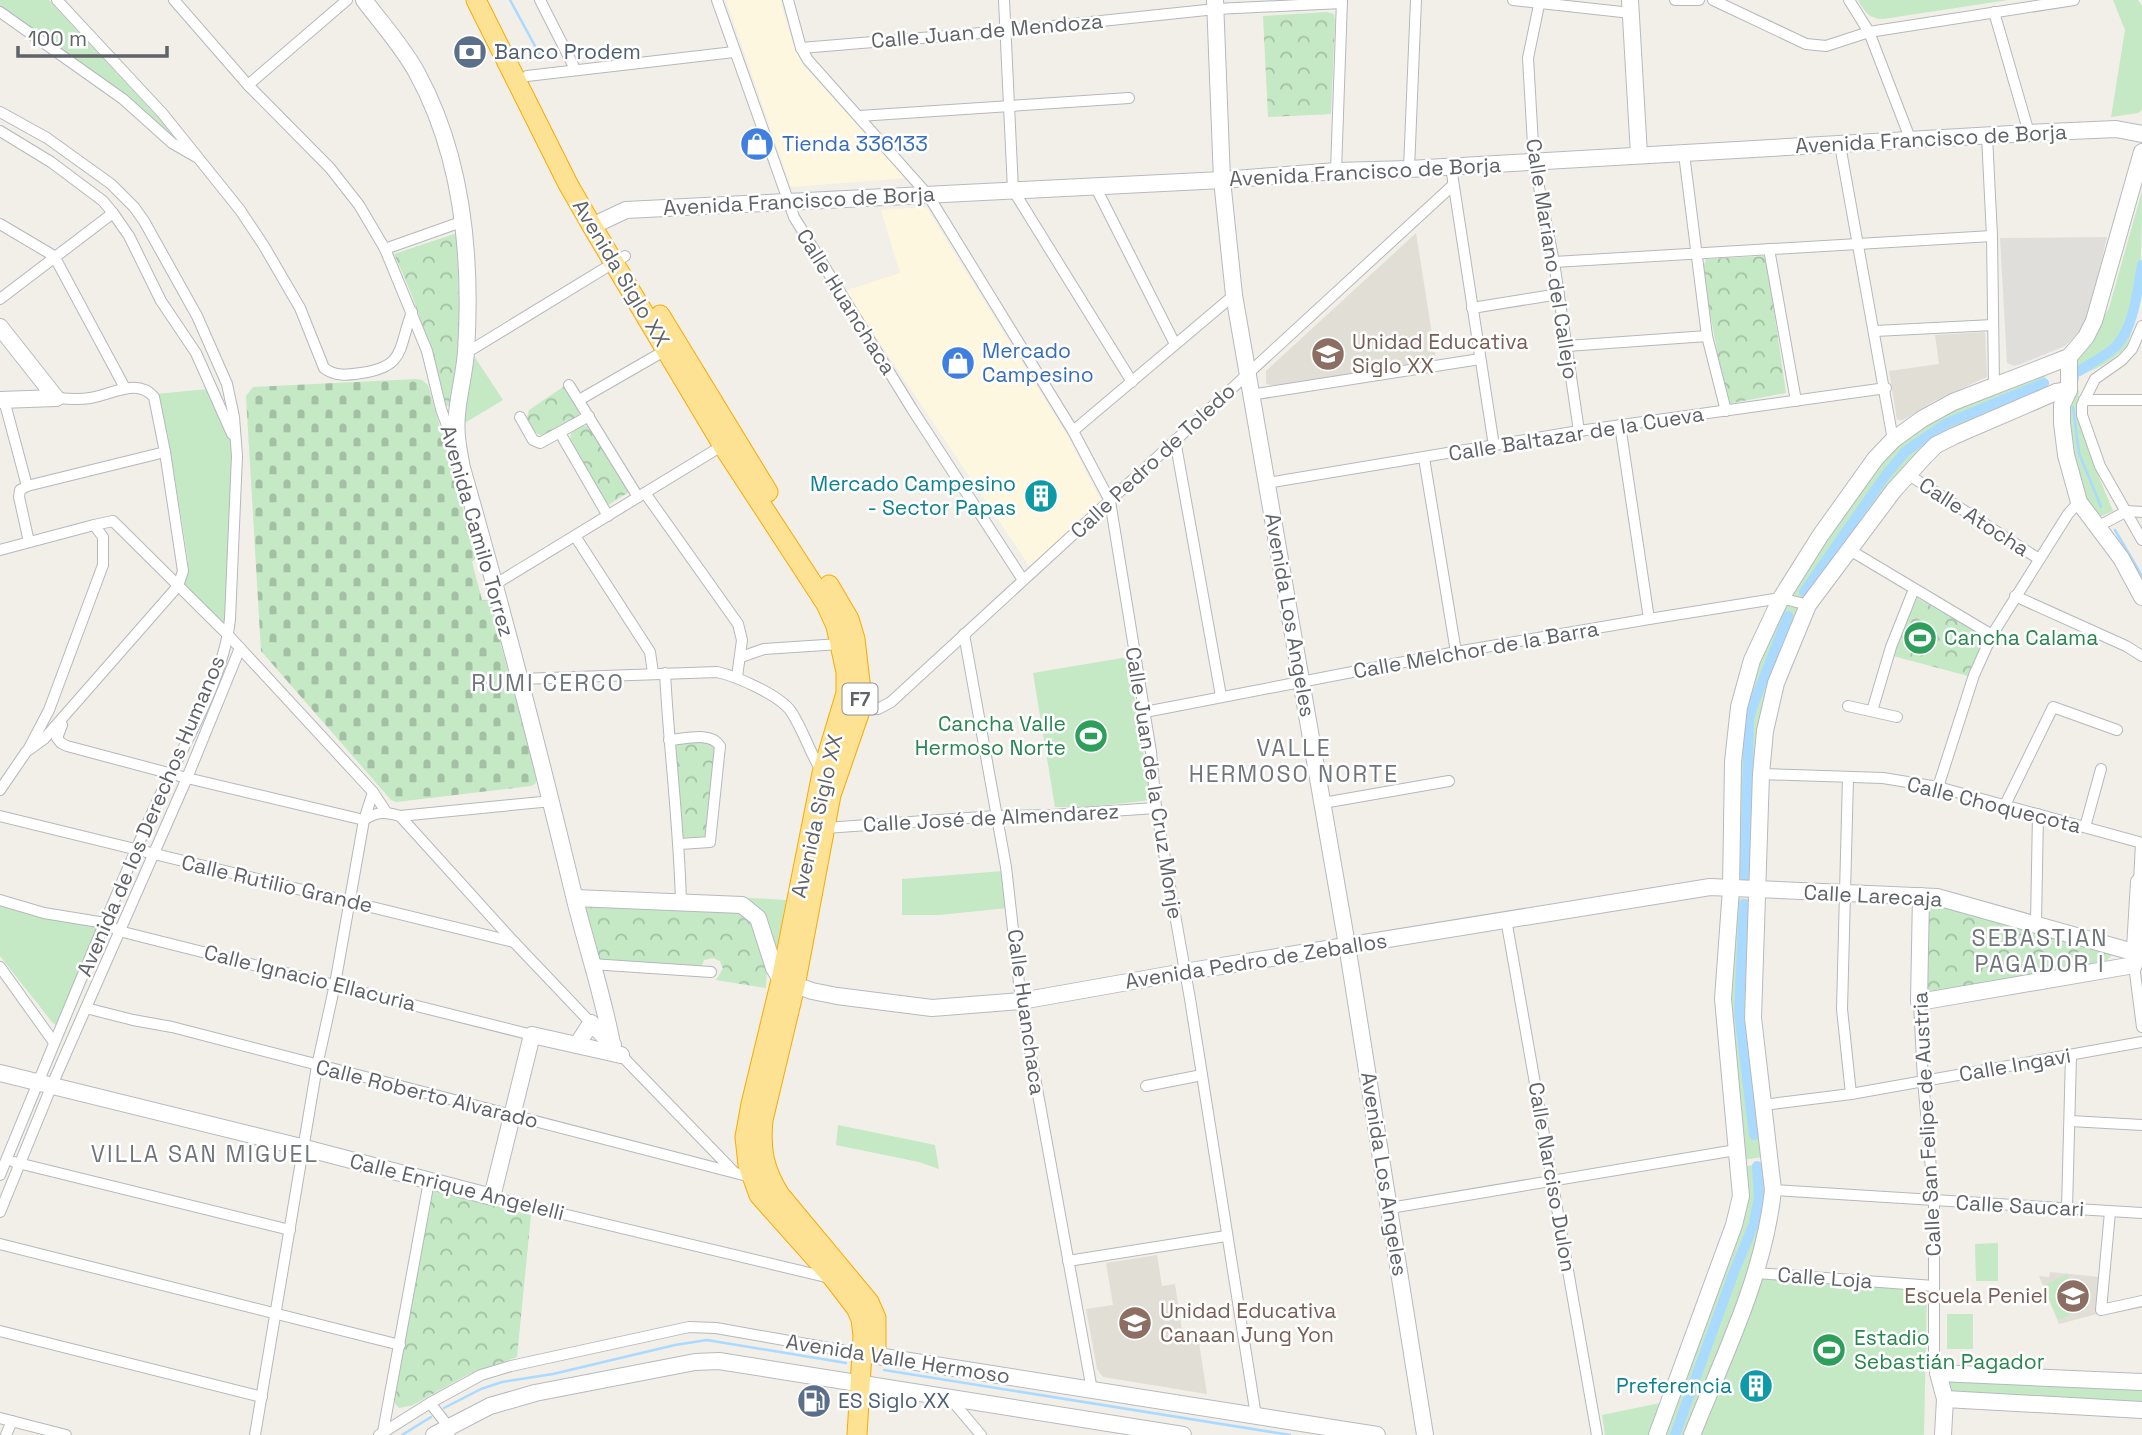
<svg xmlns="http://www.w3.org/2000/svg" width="2142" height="1435" font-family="'Space Grotesk',sans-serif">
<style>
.commercial{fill:#fef7e0}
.industrial{fill:#e0deda}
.education{fill:#e1ded6}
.grass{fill:#c5e8c5}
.forest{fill:url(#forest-crowns)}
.cemetery{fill:url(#cemetery-stones)}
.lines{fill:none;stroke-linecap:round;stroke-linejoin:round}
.stream{stroke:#aadaff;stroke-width:2.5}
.canal{stroke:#aadaff;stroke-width:10}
.street-casing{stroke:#b5b8bc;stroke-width:12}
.secondary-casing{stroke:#b6babf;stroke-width:18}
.highway-casing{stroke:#f9ab00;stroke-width:21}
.street{stroke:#fff;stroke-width:10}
.secondary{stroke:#fff;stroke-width:16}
.highway{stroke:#fde293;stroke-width:19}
.labels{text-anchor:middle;stroke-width:5;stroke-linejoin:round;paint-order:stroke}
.shield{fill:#fff;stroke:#8f9295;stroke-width:2}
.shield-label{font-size:19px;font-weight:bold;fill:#5f6368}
.street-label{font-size:21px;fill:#5f6368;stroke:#fff}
.service-label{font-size:21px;fill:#4e5e75;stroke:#fff;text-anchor:start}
.shop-label{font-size:21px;fill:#366cbe;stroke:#fff;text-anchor:start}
.education-label{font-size:21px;fill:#785e54;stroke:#fff;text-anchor:start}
.culture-label{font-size:21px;fill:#0d838f;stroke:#fff;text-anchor:end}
.leisure-label{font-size:21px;fill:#27864d;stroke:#fff;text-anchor:start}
.neighbourhood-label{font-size:23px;letter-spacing:2px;fill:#70757a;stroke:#fff}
</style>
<defs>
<pattern id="forest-crowns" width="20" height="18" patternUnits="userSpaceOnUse" patternTransform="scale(1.75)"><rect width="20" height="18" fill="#c5e8c5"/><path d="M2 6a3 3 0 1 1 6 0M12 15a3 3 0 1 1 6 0" fill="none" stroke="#a3c0a4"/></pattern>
<pattern id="cemetery-stones" width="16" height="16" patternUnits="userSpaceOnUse" patternTransform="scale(1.75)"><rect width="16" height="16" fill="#c5e8c5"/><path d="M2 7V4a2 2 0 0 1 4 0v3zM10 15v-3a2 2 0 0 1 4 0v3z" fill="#a3c0a4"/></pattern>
</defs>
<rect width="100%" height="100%" fill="#f1efe8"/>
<!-- commercial -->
<g class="commercial">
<path d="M726,0H780L793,44L802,64L906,178L791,187Z"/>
<path d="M926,207L1067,435L1101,500L1030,567L845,291L900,273L881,210Z"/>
</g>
<!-- industrial -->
<path class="industrial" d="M2107,237L2088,320L2079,332L2065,346L2021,364L2014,366L2007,363L2000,238Z"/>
<!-- education -->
<g class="education">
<path d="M1416,233L1436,359L1276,386L1266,384V371Z"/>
<path d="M1985,332L1987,377L1934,401L1903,420H1897L1889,371L1939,364L1935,335Z"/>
<path d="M1157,1255L1162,1286L1175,1284L1183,1337L1198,1336L1207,1394L1103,1377L1097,1369L1086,1309L1113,1305L1106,1263Z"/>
<path d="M2050,1272L2100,1277L2097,1314L2059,1324L2039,1276L2049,1277Z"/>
</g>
<!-- grass -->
<g class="grass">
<path d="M0,0H49L162,122L177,142L0,7Z"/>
<path d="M1858,0H2008L1883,19C1869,19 1864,11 1858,0Z"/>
<path d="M2113,0H2138L2142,6V110L2138,113L2111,117L2125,30Z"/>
<path d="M2142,191C2142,231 2142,313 2127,345C2114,362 2092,371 2072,378V361L2091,340L2109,308Z"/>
<path d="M474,356L503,400L463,424L471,365Z"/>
<path d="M2045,374L2047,393L1940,438L1805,599L1791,595L1809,566L1888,453L1917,429L1950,410Z"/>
<path d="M208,389L231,442L233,458L226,627L182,585L188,573V560L168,435L156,394Z"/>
<path d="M2079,390C2075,427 2099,476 2113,511L2097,518L2088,506L2068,442L2069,392Z"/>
<path d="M1784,605L1801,609L1772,681L1753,884H1735L1741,723L1755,666Z"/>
<path d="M1128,657L1151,800L1089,807H1055L1033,673Z"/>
<path d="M1003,871L1008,908L939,915H902V879Z"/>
<path d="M0,896L103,923L58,1027L52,1022L0,956Z"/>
<path d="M734,897L786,900L776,954C770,922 767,907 734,897Z"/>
<path d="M1735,898L1752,899L1763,1157L1742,1160L1728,997Z"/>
<path d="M838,1125L935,1145L939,1169L919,1162L836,1145Z"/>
<path d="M1766,1164L1768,1189L1749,1275L1686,1435H1664L1745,1166Z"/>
<path d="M1998,1243V1281H1976L1975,1244Z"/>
<path d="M2067,1274L2084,1308L2059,1320L2043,1286Z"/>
<path d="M1761,1279L1927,1289L1924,1435H1699Z"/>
<rect x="1947" y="1314" width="26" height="35"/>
<path d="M1950,1381L2142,1389V1402L1953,1393L1948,1383Z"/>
<path d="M1660,1403L1648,1435H1605L1602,1415Z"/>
</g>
<!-- forest -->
<g class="forest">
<path d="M1327,12L1334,14L1335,20L1331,114L1268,117L1263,16Z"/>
<path d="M457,233L460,348L452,406L449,407L445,404C432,352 417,303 394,254Z"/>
<path d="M1766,256L1786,393L1727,404L1702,270L1706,259Z"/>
<path d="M566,385L580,410L578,417L543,436C534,434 532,427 527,419L529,410Z"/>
<path d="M583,425L590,427L629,492L608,505L570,442L571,433Z"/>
<path d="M1917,598L1980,633L1982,644L1968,676L1893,656Z"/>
<path d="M706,741L715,746L707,835L700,838H683L674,743Z"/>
<path d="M1930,902L2111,953V956L2105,962L1926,994L1925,909Z"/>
<path d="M584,905L731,909L750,918L767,963L766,988L716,980L723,969L720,961L713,958L704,960L701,968L600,960L596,958Z"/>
<path d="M439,1190L531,1215L517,1357L467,1375L413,1405L399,1408L392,1400L432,1191Z"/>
</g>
<!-- cemetery -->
<path class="cemetery" d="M416,379L422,380L428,385L477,557L472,562L482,600H489L537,779L535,784L531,786L396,802L391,800L261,651L246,396L253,387Z"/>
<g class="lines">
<!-- stream -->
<g class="stream">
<path d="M510,0L541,57"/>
<path d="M2076,386L2079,371"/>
<path d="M2073,407L2079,453L2101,507"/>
<path d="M2115,530L2142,576"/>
<path d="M884,1370L1290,1435"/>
<path d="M444,1408L481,1389L502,1382L553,1374L675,1345L707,1340L846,1363"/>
<path d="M402,1435L431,1417"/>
</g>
<!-- canal -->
<g class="canal">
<path d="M2079,371C2091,363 2108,355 2117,345C2135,324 2137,291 2142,265"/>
<path d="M1804,592L1885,476L1906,451L1947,423L2044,383"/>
<path d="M1745,876L1749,720L1752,708L1788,616"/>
<path d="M1744,904L1739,1012L1754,1135"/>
<path d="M1675,1435L1734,1272L1753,1226L1759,1198L1757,1166"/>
</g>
<!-- street casing -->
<g class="street-casing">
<g id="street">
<path d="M57,0L163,114L240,210L264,246L300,308L324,368C336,377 347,375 361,373C406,367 398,348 412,312"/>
<path d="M174,0L248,85L330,168L359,205L385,249L427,351L441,409L453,442"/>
<path d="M540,0L575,69"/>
<path d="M717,0L794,217L912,409L1023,580"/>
<path d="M788,0L801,48L808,60L928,195L1073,431L1110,501L1151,752L1156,808L1190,999L1256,1416"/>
<path d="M1004,0L1013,190L1132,382"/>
<path d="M1513,0L1631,13"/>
<path d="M1540,0L1528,58L1534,162L1554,262L1579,431"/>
<path d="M1675,0H1699"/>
<path d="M1713,0L1806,44L1826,46L1869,32L2074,0"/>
<path d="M1849,0L1869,32L1911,141"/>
<path d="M0,12L123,99L172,143L198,158"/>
<path d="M1994,12L2029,133"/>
<path d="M801,48L1005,31L1216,9L1342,3"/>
<path d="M527,76L734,52"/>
<path d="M248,85L347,0"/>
<path d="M0,112L47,138L111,184L134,207L144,221L197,316L227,384L234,417L237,456L230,619C223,685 179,751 153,811C100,931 50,1053 0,1175"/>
<path d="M859,116L1129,98"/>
<path d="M0,131L51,162L103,201L113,213L129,236L161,301L196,353L232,434"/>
<path d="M1987,136L1992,236L1994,385"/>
<path d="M1840,145L1893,440"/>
<path d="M1684,154L1707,336L1726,411"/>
<path d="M1451,167L1494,446"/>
<path d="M1409,169L1416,0"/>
<path d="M1336,171L1342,0"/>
<path d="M1095,186L1175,344"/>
<path d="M0,224L54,256L125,388"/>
<path d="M385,249L464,221"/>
<path d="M1769,249L1796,401"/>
<path d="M1554,262L1992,236"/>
<path d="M0,299L113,213"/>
<path d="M1472,308L1559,294"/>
<path d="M2142,326L2132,349L2122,360L2095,379L2082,405V415L2100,466L2142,540"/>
<path d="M1875,331L1993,325"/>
<path d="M1567,346L1707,336"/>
<path d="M466,353L625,256"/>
<path d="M569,385L638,497"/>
<path d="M1250,395L1480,359"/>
<path d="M4,400L27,486"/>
<path d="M579,400L666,350"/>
<path d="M2084,400H2142"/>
<path d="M520,417L533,440L540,443L589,416"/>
<path d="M1620,425L1649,619"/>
<path d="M1073,431L1234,295"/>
<path d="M560,433L608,516"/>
<path d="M1175,440L1221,696"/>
<path d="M1424,458L1456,652"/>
<path d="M1909,475L2039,559"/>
<path d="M1267,483L1579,431L1886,388"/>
<path d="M645,493L738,624L742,640L737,677"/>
<path d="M94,525L113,521L228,635L373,792L386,812"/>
<path d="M2097,527L2127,511L2142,512"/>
<path d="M575,536L650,652L653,673"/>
<path d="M29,542L19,497L20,490L27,486L165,452"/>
<path d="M1848,549L1992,635"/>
<path d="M0,550L94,525L103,537V565L49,710L28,750"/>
<path d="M494,585L725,444"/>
<path d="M2015,596L2126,646L2142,656"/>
<path d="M964,634L1006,867L1021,1001L1092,1390"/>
<path d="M741,657L764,649L840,644"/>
<path d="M665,673C669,749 679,825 681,902"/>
<path d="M520,679L717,672C736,676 782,696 792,713C804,732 810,753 822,772"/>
<path d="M1848,706L1897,717"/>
<path d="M856,710L878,709L891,702L1452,186"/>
<path d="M1872,711L1891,647L1914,589"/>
<path d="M1145,712L1456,652L1649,619L1781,598L1808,605"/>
<path d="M62,725L57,738L61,743L67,746L187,778L364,820C377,811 386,812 400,816L552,801"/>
<path d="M669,740C685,739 711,731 720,746L710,842L680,844"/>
<path d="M1761,774L1883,778L1938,787L2142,843"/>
<path d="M1848,777L1842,1009L1851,1094"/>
<path d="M1938,787L1974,675L1992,635L2068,514L2079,502"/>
<path d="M0,790L26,752L44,739L178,586L183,571L165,452L154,397C137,377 111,395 90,398C79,400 68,399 56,398"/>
<path d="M1323,803L1449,781"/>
<path d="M2005,805L2053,707L2117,730"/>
<path d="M0,816L514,942"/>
<path d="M400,816L514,942L591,1023"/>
<path d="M2085,827L2101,769"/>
<path d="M825,828L996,816L1051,815L1156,808"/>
<path d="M2139,882L2141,843"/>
<path d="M0,900L44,913L105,923L119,931L532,1035"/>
<path d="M1506,919L1597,1435"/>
<path d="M2036,923L2038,814"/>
<path d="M591,964L711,972"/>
<path d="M2134,965L2142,1027"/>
<path d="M0,967L53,1041"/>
<path d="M1919,1002L1923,1080L1934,1202V1362L1938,1373"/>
<path d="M86,1008L133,1020L172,1027L751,1177L755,1176"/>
<path d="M621,1055L734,1172"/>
<path d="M1146,1086L1202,1075"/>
<path d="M1763,1105L1851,1094L2142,1042"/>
<path d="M2070,1121L2142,1125"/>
<path d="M14,1162L290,1230"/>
<path d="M1773,1190L2142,1213"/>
<path d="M492,1197L830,1278"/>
<path d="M1390,1208L1736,1150"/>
<path d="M2067,1209L2071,1055"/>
<path d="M0,1212L52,1085L187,778L240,648"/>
<path d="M2110,1212L2101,1310L2142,1301"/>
<path d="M0,1244L400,1345"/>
<path d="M1068,1261L1226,1236"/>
<path d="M1757,1273L1934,1286"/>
<path d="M0,1331L262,1397"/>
<path d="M949,1397L981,1435"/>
<path d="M430,1403L448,1426L450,1432"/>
<path d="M0,1418L66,1435"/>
<path d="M383,1432L429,1181"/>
<path d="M6,1435L12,1421"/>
<path d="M255,1435L317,1066L335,984L364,820L373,792"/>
<path d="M379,1435L430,1403L481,1375L511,1366L689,1327L716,1328L863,1354"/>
</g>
</g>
<!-- secondary casing -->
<g class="secondary-casing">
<g id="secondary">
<path d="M364,0C382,24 403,47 417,73C463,157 472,258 466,352C464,380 454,409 457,437C458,447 460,458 462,468C503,611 540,755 575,900C587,948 603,995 612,1044"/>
<path d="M1215,0L1222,180L1234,295L1347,945L1425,1435"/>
<path d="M1630,0L1639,155"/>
<path d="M592,226L626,210L1222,180L1336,171L1409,169L2029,133L2116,129L2142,134"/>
<path d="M0,327L56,398"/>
<path d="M2069,357V390L2062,405V423L2066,455L2079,502L2121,558L2142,597"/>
<path d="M0,400L56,398"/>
<path d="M1921,896L1919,1002L2134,965L2139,882H2142"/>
<path d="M575,898L742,905L758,918L774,968L781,980L812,991L837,996L932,1008L1021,1001L1184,972L1710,887L1937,897L2133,952"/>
<path d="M577,1045L591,1023L613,1045"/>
<path d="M0,1073L305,1148L492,1197L532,1035L621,1055"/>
<path d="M865,1354L1377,1435"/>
<path d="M1945,1399L2142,1410"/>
<path d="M434,1435L490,1406L535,1393L695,1362L719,1361L1183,1435"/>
<path d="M1657,1435L1734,1225L1741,1196L1723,999L1731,889L1733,762L1739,707L1752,660L1781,598L1820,536L1875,459L1893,440L1922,419L1953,402L2069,357L2086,337L2094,321L2142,152"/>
<path d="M1692,1435C1724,1355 1764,1276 1773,1190L1753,1018L1761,774L1765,731L1776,683L1808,605L1894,490L1925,456L1936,445L1954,436L2056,392L2069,390"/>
<path d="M1943,1435L1945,1399L1938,1373L2142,1382"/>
</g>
</g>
<!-- highway casing -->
<g class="highway-casing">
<g id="highway">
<path d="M476,0L568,184L592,226L723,446L826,604L836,626L846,672V693L822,773L781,980L751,1104L745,1137L748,1165L759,1195L833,1278L856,1308L861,1319L863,1336L857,1435"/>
<path d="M660,315L768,492"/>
<path d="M829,585L849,619L855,639L861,690L860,711L831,795L795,986L763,1120C760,1149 764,1170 780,1195L869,1302L876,1318V1352"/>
</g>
</g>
<!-- street -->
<use href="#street" class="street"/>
<!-- secondary -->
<use href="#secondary" class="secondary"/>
<!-- highway -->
<use href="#highway" class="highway"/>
</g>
<!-- icons -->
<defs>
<g id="bank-disc" transform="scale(1.75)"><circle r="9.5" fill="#5c6f8a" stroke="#fff"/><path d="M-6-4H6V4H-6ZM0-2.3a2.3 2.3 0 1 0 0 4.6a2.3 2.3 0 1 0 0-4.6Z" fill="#fff"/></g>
<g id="shop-disc" transform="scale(1.75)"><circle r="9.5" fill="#3f7fe0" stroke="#fff"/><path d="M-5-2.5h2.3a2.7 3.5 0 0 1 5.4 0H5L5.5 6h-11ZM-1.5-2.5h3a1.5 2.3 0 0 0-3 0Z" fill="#fff"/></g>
<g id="school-disc" transform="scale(1.75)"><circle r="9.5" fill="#8d6e63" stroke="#fff"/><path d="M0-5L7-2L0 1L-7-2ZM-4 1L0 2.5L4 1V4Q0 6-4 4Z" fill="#fff"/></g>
<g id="building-disc" transform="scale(1.75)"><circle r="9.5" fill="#0f9aa8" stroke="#fff"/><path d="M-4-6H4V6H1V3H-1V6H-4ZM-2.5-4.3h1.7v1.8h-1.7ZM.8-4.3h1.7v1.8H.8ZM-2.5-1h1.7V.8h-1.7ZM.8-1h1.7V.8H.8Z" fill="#fff"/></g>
<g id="stadium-disc" transform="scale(1.75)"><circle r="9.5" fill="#2e9e5b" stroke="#fff"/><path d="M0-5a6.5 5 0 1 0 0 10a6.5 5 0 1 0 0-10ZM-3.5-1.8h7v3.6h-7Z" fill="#fff"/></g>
<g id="fuel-disc" transform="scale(1.75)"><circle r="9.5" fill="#5c6f8a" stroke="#fff"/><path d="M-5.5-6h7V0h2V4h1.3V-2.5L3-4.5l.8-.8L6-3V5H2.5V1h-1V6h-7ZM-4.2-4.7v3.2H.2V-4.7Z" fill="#fff"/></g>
</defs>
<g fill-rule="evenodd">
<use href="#bank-disc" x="470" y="52"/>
<use href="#shop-disc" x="757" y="144"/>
<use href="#school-disc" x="1328" y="354"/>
<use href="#shop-disc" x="958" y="363"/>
<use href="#building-disc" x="1041" y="496"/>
<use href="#stadium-disc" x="1920" y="638"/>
<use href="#stadium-disc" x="1091" y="736"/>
<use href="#school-disc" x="2073" y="1296"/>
<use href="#school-disc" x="1135" y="1323"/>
<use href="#stadium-disc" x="1829" y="1350"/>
<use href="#building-disc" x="1756" y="1386"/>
<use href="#fuel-disc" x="814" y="1401"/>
</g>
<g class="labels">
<!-- shield labels -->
<rect class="shield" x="842.5" y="683.5" width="35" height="31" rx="5"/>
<g class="shield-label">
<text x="860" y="706">F7</text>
</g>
<!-- street labels -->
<g class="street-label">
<text transform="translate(987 31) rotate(-5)" y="7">Calle Juan de Mendoza</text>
<text transform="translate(1931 139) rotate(-3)" y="7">Avenida Francisco de Borja</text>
<text transform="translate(1365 172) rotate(-3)" y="7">Avenida Francisco de Borja</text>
<text transform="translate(799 201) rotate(-3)" y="7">Avenida Francisco de Borja</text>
<text transform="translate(1552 259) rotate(81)" y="7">Calle Mariano del Callejo</text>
<text transform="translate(621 273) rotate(59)" y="7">Avenida Siglo XX</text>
<text transform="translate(846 302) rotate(58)" y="7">Calle Huanchaca</text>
<text transform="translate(1576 434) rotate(-9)" y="7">Calle Baltazar de la Cueva</text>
<text transform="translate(1153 461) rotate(-43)" y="7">Calle Pedro de Toledo</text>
<text transform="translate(1974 517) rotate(33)" y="7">Calle Atocha</text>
<text transform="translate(477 531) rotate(74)" y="7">Avenida Camilo Torrez</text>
<text transform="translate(1290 615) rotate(80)" y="7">Avenida Los Angeles</text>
<text transform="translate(1476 650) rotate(-10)" y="7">Calle Melchor de la Barra</text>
<text transform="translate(1154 783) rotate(81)" y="7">Calle Juan de la Cruz Monje</text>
<text transform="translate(1994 805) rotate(14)" y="7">Calle Choquecota</text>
<text transform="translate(151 816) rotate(-67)" y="7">Avenida de los Derechos Humanos</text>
<text transform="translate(817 816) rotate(-77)" y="7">Avenida Siglo XX</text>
<text transform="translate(991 818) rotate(-3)" y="7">Calle José de Almendarez</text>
<text transform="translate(277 884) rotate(13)" y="7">Calle Rutilio Grande</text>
<text transform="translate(1873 896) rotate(3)" y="7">Calle Larecaja</text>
<text transform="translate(1256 961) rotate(-9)" y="7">Avenida Pedro de Zeballos</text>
<text transform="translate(310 978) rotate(14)" y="7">Calle Ignacio Ellacuria</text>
<text transform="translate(1026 1012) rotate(82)" y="7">Calle Huanchaca</text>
<text transform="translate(2015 1065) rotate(-10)" y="7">Calle Ingavi</text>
<text transform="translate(427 1094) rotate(14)" y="7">Calle Roberto Alvarado</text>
<text transform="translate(1927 1124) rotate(-93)" y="7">Calle San Felipe de Austria</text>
<text transform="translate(1384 1174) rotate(81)" y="7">Avenida Los Angeles</text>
<text transform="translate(1552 1177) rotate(80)" y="7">Calle Narciso Dulon</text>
<text transform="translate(457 1187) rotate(14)" y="7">Calle Enrique Angelelli</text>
<text transform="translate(2020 1206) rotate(3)" y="7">Calle Saucari</text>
<text transform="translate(1825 1278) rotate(4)" y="7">Calle Loja</text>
<text transform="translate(898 1359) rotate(9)" y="7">Avenida Valle Hermoso</text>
</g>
<!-- service labels -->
<g class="service-label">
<text x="494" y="59">Banco Prodem</text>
<text x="838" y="1408">ES Siglo XX</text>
</g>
<!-- shop labels -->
<g class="shop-label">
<text x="782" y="151">Tienda 336133</text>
<text x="982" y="358">Mercado<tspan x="982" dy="24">Campesino</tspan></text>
</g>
<!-- education labels -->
<g class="education-label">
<text x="1352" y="349">Unidad Educativa<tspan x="1352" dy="24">Siglo XX</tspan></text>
<text x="2048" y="1303" text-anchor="end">Escuela Peniel</text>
<text x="1160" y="1318">Unidad Educativa<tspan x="1160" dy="24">Canaan Jung Yon</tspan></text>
</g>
<!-- culture labels -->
<g class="culture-label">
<text x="1016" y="491">Mercado Campesino<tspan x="1016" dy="24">- Sector Papas</tspan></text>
<text x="1732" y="1393">Preferencia</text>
</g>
<!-- leisure labels -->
<g class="leisure-label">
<text x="1944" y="645">Cancha Calama</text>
<text x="1066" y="731" text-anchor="end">Cancha Valle<tspan x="1066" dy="24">Hermoso Norte</tspan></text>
<text x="1854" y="1345">Estadio<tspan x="1854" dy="24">Sebastián Pagador</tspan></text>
</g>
<!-- neighbourhood labels -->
<g class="neighbourhood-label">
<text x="548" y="691">RUMI CERCO</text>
<text x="1294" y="756">VALLE<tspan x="1294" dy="26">HERMOSO NORTE</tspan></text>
<text x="2040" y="946">SEBASTIAN<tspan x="2040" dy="26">PAGADOR I</tspan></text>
<text x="205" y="1162">VILLA SAN MIGUEL</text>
</g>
</g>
<!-- scale -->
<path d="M18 46v10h149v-10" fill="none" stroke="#5f6368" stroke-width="3.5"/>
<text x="28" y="46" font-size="21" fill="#5f6368" stroke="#ffffff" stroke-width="5" paint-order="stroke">100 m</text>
</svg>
